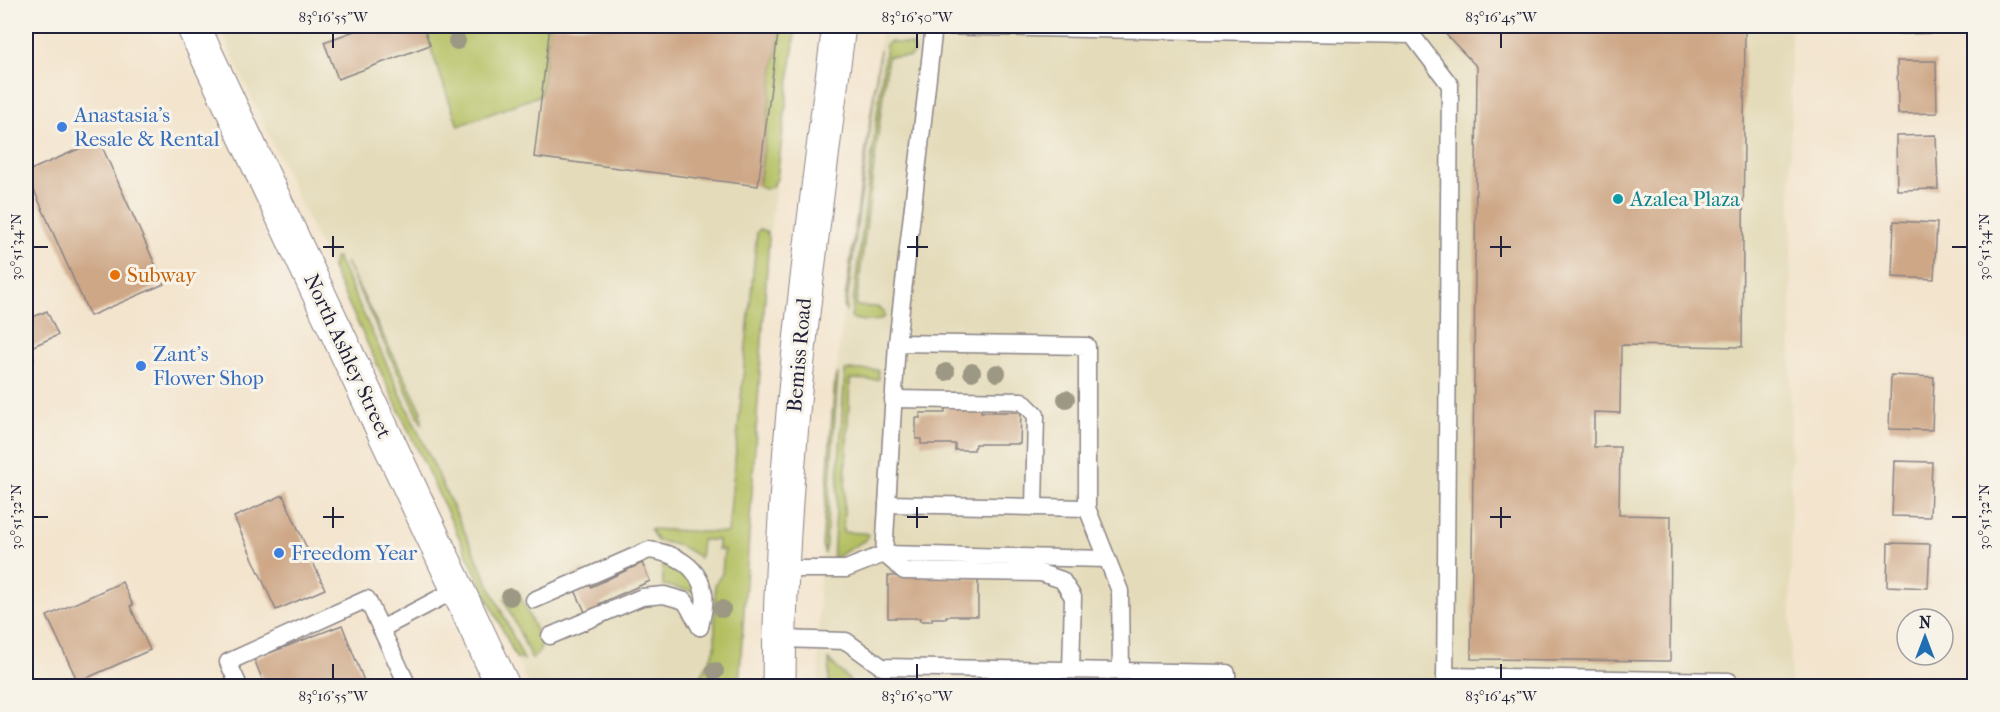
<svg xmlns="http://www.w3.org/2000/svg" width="2000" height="712" font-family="'IM FELL French Canon',serif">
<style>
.built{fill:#e4dbba}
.green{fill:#b3bf61;stroke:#6a704e;stroke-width:1.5}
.building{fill:#cea787}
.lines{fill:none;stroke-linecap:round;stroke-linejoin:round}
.service-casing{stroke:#8a8384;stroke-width:19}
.primary-casing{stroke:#8a8384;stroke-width:35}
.service{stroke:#fff;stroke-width:16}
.primary{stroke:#fff;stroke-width:33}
.tree{fill:#9c9884}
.ticks{fill:none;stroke:#22223b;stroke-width:2}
.shop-dot{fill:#3f7fe0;stroke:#f7f3e8;stroke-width:2}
.culture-dot{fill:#0f9aa8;stroke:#f7f3e8;stroke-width:2}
.food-dot{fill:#e8710a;stroke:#f7f3e8;stroke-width:2}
.labels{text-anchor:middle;stroke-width:6;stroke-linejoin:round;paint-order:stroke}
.shop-label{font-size:21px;fill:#366cbe;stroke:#f7f3e8;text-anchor:start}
.culture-label{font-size:21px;fill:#0d838f;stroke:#f7f3e8;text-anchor:start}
.food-label{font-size:21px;fill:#c56008;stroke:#f7f3e8;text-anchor:start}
.street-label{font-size:21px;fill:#22223b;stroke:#f7f3e8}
.neatline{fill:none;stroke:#22223b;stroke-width:2}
.ticks-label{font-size:15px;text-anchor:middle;fill:#22223b}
</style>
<rect width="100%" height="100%" fill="#f7f3e8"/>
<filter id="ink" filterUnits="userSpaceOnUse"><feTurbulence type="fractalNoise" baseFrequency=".0167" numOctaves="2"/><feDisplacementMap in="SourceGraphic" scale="12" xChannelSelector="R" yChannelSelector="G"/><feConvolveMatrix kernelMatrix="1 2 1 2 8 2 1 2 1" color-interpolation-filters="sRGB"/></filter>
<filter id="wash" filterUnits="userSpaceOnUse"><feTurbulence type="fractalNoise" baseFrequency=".008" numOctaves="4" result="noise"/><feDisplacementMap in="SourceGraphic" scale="24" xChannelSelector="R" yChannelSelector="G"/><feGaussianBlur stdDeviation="1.35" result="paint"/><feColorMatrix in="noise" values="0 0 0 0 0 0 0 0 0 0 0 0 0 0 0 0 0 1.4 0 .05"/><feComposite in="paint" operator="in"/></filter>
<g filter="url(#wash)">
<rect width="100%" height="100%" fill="#f3e4cd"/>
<!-- built -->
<g class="built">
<path d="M219,26H796L769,238L739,686H529L301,205Z"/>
<path d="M882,26H1791V686H818L819,593L835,378Z"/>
</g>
<!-- green -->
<g class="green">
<path d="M423,26H550L541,95L458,126Z"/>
<path d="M779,26H796L777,179L772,187L765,189L759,186Z"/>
<path d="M890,42L913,45L915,52L909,57L888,56L856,306L877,307L884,311L885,316C877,324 861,321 851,318L886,45Z"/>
<path d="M880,50L846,311L844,307Z"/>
<path d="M760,229L766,231L769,238L739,686H696L715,649V584L722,574L724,550L718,549V540H702L700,558C686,547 674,543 657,541L650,529L728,533L757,232Z"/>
<path d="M337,257L524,660L516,658L332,269L334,259Z"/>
<path d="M346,262L421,410L422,424Z"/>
<path d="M845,370H878L879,379L875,380L850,379L843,532L865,533L868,534L867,539L833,559Z"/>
<path d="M838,373L825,554L822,546L835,378Z"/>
<path d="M662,558L687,573L696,589L694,592L663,585Z"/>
<path d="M513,589L518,591L541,642L540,651L532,659L504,599Z"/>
<path d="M829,660L851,682L853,686H829Z"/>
</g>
<g id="blocks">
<!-- building -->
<g class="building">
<path d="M368,26H423L430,45L338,79L324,42Z"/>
<path d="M550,26H779L758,186L534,157Z"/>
<path d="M1438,26H1745L1742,347L1621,345L1620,413L1594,412V447H1620L1619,515L1671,516L1670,661L1471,659L1477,67Z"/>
<path d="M1899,26H1942L1943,33L1900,34Z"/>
<path d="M1897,61H1936L1937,113L1898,114Z"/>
<path d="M1936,135L1938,189L1897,190L1896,136Z"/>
<path d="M99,140L164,284L90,316L26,172Z"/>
<path d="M1894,221L1937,223L1934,279L1892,277Z"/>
<path d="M47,311L58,335L29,348L34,361L26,364V320Z"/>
<path d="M1891,375L1934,377L1932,430L1889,429Z"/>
<path d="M945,407L981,408V412H1021L1020,444H975L974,450H955V444H921V439H916V418H920V413H945Z"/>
<path d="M1894,461L1932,462L1930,517L1892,516Z"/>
<path d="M283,495L325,589L276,610L234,517Z"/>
<path d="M1888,543L1930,544L1928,588L1887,586Z"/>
<path d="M642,563L650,581L599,604L606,621L592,627L569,577L583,570L591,587Z"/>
<path d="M888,576H943L978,579V616H946V618H932V621H920V618H888Z"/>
<path d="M122,582L133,605L130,606L150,650L78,682L47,616Z"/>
<path d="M342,625L366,686H265L254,659Z"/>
</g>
</g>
</g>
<g filter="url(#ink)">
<use href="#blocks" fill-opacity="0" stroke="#8a8384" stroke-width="1.5"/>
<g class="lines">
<!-- service casing -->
<g class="service-casing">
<g id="service">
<path d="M934,26L1412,35L1450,85L1445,686"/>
<path d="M934,26L897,343L884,554L904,571L1041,573L1062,580L1073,597L1071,670"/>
<path d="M897,343L1087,346V508L1120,591L1121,671L1227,673V686"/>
<path d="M893,399L1022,401L1036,415L1034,507"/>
<path d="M887,504L1087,508"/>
<path d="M783,569H846L884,554L1107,559"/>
<path d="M534,600L649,550C675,553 699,566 704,594C706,603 702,617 700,627"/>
<path d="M381,629L457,589"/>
<path d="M550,636L642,597L664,595L685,601L700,627"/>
<path d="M780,639L846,641L882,667L1121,671"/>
<path d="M1445,676L1729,681V686"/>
<path d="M239,686L228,662L367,599L408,686"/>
</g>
</g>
<!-- primary casing -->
<g class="primary-casing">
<g id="primary">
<path d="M193,26L503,686"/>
<path d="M779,686C780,465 810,245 839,26"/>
</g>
</g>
<!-- service -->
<use href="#service" class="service"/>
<!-- primary -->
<use href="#primary" class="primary"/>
</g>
<!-- trees -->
<g class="tree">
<circle cx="457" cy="41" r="9"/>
<circle cx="946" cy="372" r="9"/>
<circle cx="972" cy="372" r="9"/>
<circle cx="997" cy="373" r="9"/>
<circle cx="1066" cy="399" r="9"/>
<circle cx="510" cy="597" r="9"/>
<circle cx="722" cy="609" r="9"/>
<circle cx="715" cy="671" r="9"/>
</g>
</g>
<!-- ticks -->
<path class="ticks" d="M333,33V48M917,33V48M1501,33V48M333,236V257M917,236V257M1501,236V257M33,247H48M323,247H344M907,247H928M1490,247H1511M1952,247H1967M333,507V528M917,507V528M1501,507V528M33,517H48M323,517H344M907,517H928M1490,517H1511M1952,517H1967M333,664V679M917,664V679M1501,664V679"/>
<!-- markers -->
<g class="shop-dot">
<circle cx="62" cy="127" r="6"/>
<circle cx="141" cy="366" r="6"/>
<circle cx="279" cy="553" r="6"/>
</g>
<circle class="culture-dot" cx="1618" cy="199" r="6"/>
<circle class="food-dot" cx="115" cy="275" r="6"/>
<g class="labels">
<!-- shop labels -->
<g class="shop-label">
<text x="74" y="122">Anastasia's<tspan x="74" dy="24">Resale &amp; Rental</tspan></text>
<text x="153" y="361">Zant's<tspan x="153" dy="24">Flower Shop</tspan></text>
<text x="291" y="560">Freedom Year</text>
</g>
<!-- culture labels -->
<g class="culture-label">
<text x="1630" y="206">Azalea Plaza</text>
</g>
<!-- food labels -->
<g class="food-label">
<text x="127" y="282">Subway</text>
</g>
<!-- street labels -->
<g class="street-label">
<text transform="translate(799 355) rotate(-85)" y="7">Bemiss Road</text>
<text transform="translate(348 356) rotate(65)" y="7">North Ashley Street</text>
</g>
</g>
<!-- margin -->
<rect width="2000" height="712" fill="none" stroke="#f7f3e8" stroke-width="66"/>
<!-- north arrow -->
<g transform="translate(1925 637)"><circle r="28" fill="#f7f3e8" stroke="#a29fa3" stroke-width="1.5"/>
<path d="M0-4.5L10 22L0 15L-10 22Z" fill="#1f6fb2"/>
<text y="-9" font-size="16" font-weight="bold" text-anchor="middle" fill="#22223b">N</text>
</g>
<rect x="33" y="33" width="1934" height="646" class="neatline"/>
<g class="ticks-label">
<text x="333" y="22">83°16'55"W</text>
<text x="917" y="22">83°16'50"W</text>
<text x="1501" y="22">83°16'45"W</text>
<text transform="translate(16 247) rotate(-90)" y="5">30°51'34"N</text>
<text transform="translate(1984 247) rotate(-90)" y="5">30°51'34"N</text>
<text transform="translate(16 517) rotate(-90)" y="5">30°51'32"N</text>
<text transform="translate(1984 517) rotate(-90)" y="5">30°51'32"N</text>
<text x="333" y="701">83°16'55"W</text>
<text x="917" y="701">83°16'50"W</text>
<text x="1501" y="701">83°16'45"W</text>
</g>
</svg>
